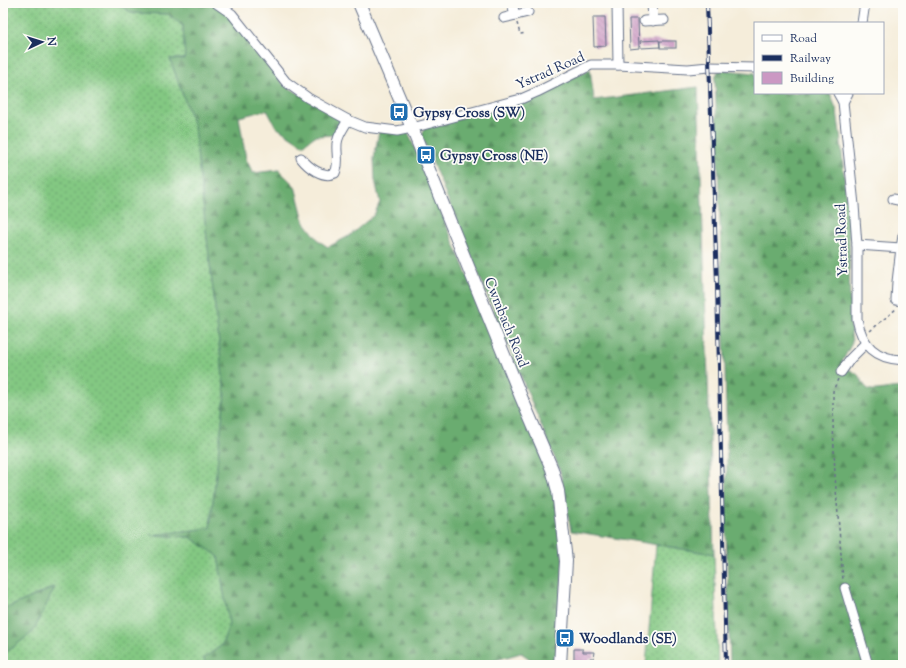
<svg xmlns="http://www.w3.org/2000/svg" width="906" height="668" font-family="'Sorts Mill Goudy',serif">
<style>
.grass{fill:url(#grass-dots);stroke:#4f7c70}
.forest{fill:url(#forest-firs);stroke:#426e67}
.building{fill:url(#building-back-hatch)}
.lines{fill:none;stroke-linecap:round;stroke-linejoin:round}
.minor-casing{stroke:#677289;stroke-width:11}
.major-casing{stroke:#677289;stroke-width:14}
.path{stroke:#677289;stroke-width:1.5;stroke-dasharray:3 3;stroke-linecap:butt}
.minor{stroke:#fff;stroke-width:9}
.major{stroke:#fff;stroke-width:12}
.rail-casing{stroke:#1b2f5e;stroke-width:4}
.rail{stroke:#fdfcf7;stroke-width:2.5;stroke-dasharray:8;stroke-linecap:butt}
.labels{text-anchor:middle;stroke-width:3.5;stroke-linejoin:round;paint-order:stroke}
.street-label{font-size:14px;fill:#1b2f5e;stroke:#fdfcf7}
.poi-label{font-size:14px;font-weight:bold;fill:#1b2f5e;stroke:#fdfcf7;text-anchor:start}
</style>
<defs>
<pattern id="grass-dots" width="8" height="8" patternUnits="userSpaceOnUse"><rect width="8" height="8" fill="#83c882"/><path d="M2 2h.1M6 6h.1" fill="none" stroke="#6aa36e" stroke-width="1.8" stroke-linecap="round"/></pattern>
<pattern id="forest-firs" width="22" height="20" patternUnits="userSpaceOnUse"><rect width="22" height="20" fill="#6aac70"/><path d="M5 1l3.5 6h-7zM16 11l3.5 6h-7z" fill="#568c5f"/></pattern>
<pattern id="building-back-hatch" width="6" height="6" patternUnits="userSpaceOnUse"><rect width="6" height="6" fill="#cb98c3"/><path d="M-1 5l2 2M0 0l6 6M5-1l2 2" fill="none" stroke="#a47ca2"/></pattern>
</defs>
<rect width="100%" height="100%" fill="#fdfcf7"/>
<filter id="ink" filterUnits="userSpaceOnUse"><feTurbulence type="fractalNoise" baseFrequency=".025" numOctaves="2"/><feDisplacementMap in="SourceGraphic" scale="8" xChannelSelector="R" yChannelSelector="G"/><feConvolveMatrix kernelMatrix="1 2 1 2 8 2 1 2 1" color-interpolation-filters="sRGB"/></filter>
<filter id="wash" filterUnits="userSpaceOnUse"><feTurbulence type="fractalNoise" baseFrequency=".012" numOctaves="4" result="noise"/><feDisplacementMap in="SourceGraphic" scale="16" xChannelSelector="R" yChannelSelector="G"/><feGaussianBlur stdDeviation="0.9" result="paint"/><feColorMatrix in="noise" values="0 0 0 0 0 0 0 0 0 0 0 0 0 0 0 0 0 1.4 0 .05"/><feComposite in="paint" operator="in"/></filter>
<g filter="url(#wash)">
<rect width="100%" height="100%" fill="#f5edda"/>
<!-- grass -->
<g class="grass">
<path d="M3,3H118L119,5L132,13L168,14L183,26L185,59H170L194,126L225,394L210,528L154,535L190,537L218,555L229,624L222,645L204,658L205,665H3V655L33,632L54,587L7,608L3,604Z"/>
<path d="M656,545L714,554L718,665H646Z"/>
</g>
<!-- forest -->
<g class="forest">
<path d="M118,3H215L232,15L284,85L345,120L338,135L315,136L303,145L276,127L267,110L239,117L246,159L253,173L279,170L295,186L304,221L319,241L328,247L349,236L374,215L380,202L375,180L374,158L379,131L408,132L548,471L554,490L563,560L557,665H531L530,659L521,653L479,665H205L204,658L222,645L229,624L218,556L190,537L151,535L210,528L225,394L194,126L170,59H185L183,26L168,14L132,13L119,5Z"/>
<path d="M590,69L594,100L698,87L714,554L571,531L560,471L422,137L424,129L522,100Z"/>
<path d="M724,70L755,73V93H830L837,111L840,133L849,225L850,318L852,343L842,362L843,366C847,369 853,371 857,374C863,379 863,388 871,390C882,391 892,386 903,388V663L893,665H730L726,529L727,450L725,368L715,78L718,71Z"/>
<path d="M55,587L33,632L3,655V604L7,608Z"/>
</g>
<g id="blocks">
<!-- building -->
<g class="building">
<path d="M593,17H605L606,46L594,47Z"/>
<path d="M629,19H638L639,48L630,49Z"/>
<path d="M659,40L660,47L641,48L640,41Z"/>
<rect x="660" y="41" width="16" height="7"/>
<path d="M574,649H583V652H595L594,658H590V662L574,663Z"/>
</g>
</g>
</g>
<g filter="url(#ink)">
<use href="#blocks" fill-opacity="0" stroke="#677289" stroke-width="1"/>
<g class="lines">
<!-- minor casing -->
<g class="minor-casing">
<g id="minor">
<path d="M216,3L232,14L286,82L308,98L348,120L365,127L397,131L412,128L521,99L537,92L591,65H618L688,69L709,67L755,68"/>
<path d="M512,3L515,15"/>
<path d="M617,3L618,65"/>
<path d="M652,3L653,21"/>
<path d="M504,18L528,12"/>
<path d="M644,21L664,20"/>
<path d="M862,23L865,3"/>
<path d="M838,93L843,102L854,205L857,245V319C862,346 876,359 903,360"/>
<path d="M843,102L848,93"/>
<path d="M301,158C308,167 323,179 335,173C340,163 336,154 337,144C337,136 344,127 348,120"/>
<path d="M893,199L903,201"/>
<path d="M857,245L901,248L897,282L896,300L903,301"/>
<path d="M901,248L903,236"/>
<path d="M841,372L850,359L866,343"/>
<path d="M845,588L868,665"/>
</g>
</g>
<!-- major casing -->
<g class="major-casing">
<path id="major" d="M359,3L412,128L521,397L552,469L558,491L566,561L560,665"/>
</g>
<!-- path -->
<g class="path">
<path d="M517,23L520,34L526,33"/>
<path d="M870,331L896,309"/>
<path d="M838,379L833,391V423L835,476L843,580"/>
</g>
<!-- minor -->
<use href="#minor" class="minor"/>
<!-- major -->
<use href="#major" class="major"/>
<!-- rail casing -->
<g class="rail-casing">
<path id="rail" d="M707,3L717,283L726,665"/>
</g>
<!-- rail -->
<use href="#rail" class="rail"/>
</g>
</g>
<!-- icons -->
<defs>
<g id="bus-square" transform="scale(1)"><rect x="-9" y="-9" width="18" height="18" rx="4" fill="#1f6fb2" stroke="#fdfcf7"/><path d="M-5-6H5V4H4V6H2V4H-2V6H-4V4H-5ZM-3.5-4V0h7V-4ZM-3.5 1.2v1.5H-2V1.2ZM2 1.2v1.5H3.5V1.2Z" fill="#fff"/></g>
</defs>
<g fill-rule="evenodd">
<use href="#bus-square" x="399" y="112"/>
<use href="#bus-square" x="426" y="155"/>
<use href="#bus-square" x="565" y="638"/>
</g>
<g class="labels">
<!-- street labels -->
<g class="street-label">
<text transform="translate(550 70) rotate(-24)" y="5">Ystrad Road</text>
<text transform="translate(841 240) rotate(-92)" y="5">Ystrad Road</text>
<text transform="translate(507 322) rotate(68)" y="5">Cwmbach Road</text>
</g>
<!-- poi labels -->
<g class="poi-label">
<text x="413" y="117">Gypsy Cross (SW)</text>
<text x="440" y="160">Gypsy Cross (NE)</text>
<text x="579" y="643">Woodlands (SE)</text>
</g>
</g>
<!-- margin -->
<rect width="906" height="668" fill="none" stroke="#fdfcf7" stroke-width="16"/>
<!-- legend -->
<rect x="754" y="22" width="130" height="72" fill="#fdfcf7" stroke="#a3aaba"/>
<rect x="762" y="35" width="20" height="6" fill="#ffffff" stroke="#a3aaba"/>
<text x="790" y="42" font-size="12" fill="#1b2f5e">Road</text>
<rect x="762" y="55" width="20" height="6" fill="#1b2f5e" stroke="#a3aaba"/>
<text x="790" y="62" font-size="12" fill="#1b2f5e">Railway</text>
<rect x="762" y="72" width="20" height="12" fill="#cb98c3" stroke="#a3aaba"/>
<text x="790" y="82" font-size="12" fill="#1b2f5e">Building</text>
<!-- north arrow -->
<g transform="translate(42 42) rotate(86)" stroke="#fdfcf7" stroke-width="3" paint-order="stroke">
<path d="M0-3L7 15L0 10L-7 15Z" fill="#1b2f5e"/>
<text y="-6" font-size="11" font-weight="bold" text-anchor="middle" fill="#1b2f5e">N</text>
</g>
</svg>
